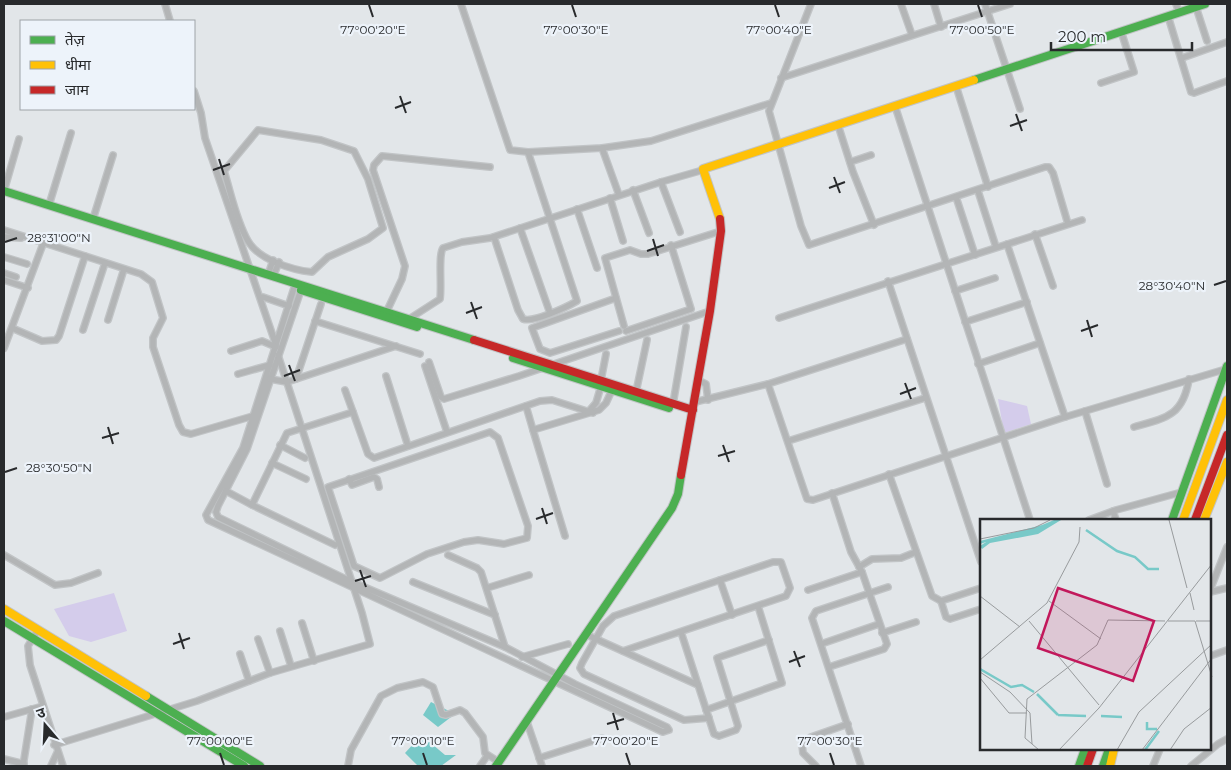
<svg xmlns="http://www.w3.org/2000/svg" width="1231" height="770" font-family="Montserrat,'Noto Sans Devanagari',sans-serif">
<style>
.green{fill:#d4cceb}
.water{fill:#78c9c8}
.lines{fill:none;stroke-linecap:round;stroke-linejoin:round}
.street-casing{stroke:#c1c4c6;stroke-width:8}
.fast-casing{stroke:#c1c4c6;stroke-width:10}
.slow-casing{stroke:#c1c4c6;stroke-width:10}
.jam-casing{stroke:#c1c4c6;stroke-width:10}
.street{stroke:#b3b5b6;stroke-width:5.5}
.fast{stroke:#4caf50;stroke-width:8}
.slow{stroke:#ffc107;stroke-width:8}
.jam{stroke:#c62828;stroke-width:8}
.ticks{fill:none;stroke:#282a2c;stroke-width:2}
.inset-river{fill:none;stroke:#78c9c8;stroke-width:2.5}
.inset-road{fill:none;stroke:#989b9d;stroke-width:1}
.view{fill:#c2185b;fill-opacity:0.15;stroke:#c2185b;stroke-width:2.5}
.inset-edge{fill:none;stroke:#282a2c;stroke-width:2.5}
.ticks-label{font-size:12px;text-anchor:middle;fill:#282a2c;stroke:#edf3fa;stroke-width:4.5;stroke-linejoin:round;paint-order:stroke}
</style>
<rect width="100%" height="100%" fill="#e2e6e9"/>
<!-- green -->
<g class="green">
<path d="M998,399L1027,406L1031,424L1004,433Z"/>
<path d="M114,593L127,631L91,642L69,636L54,609Z"/>
</g>
<!-- water -->
<g class="water">
<path d="M431,702L455,714L438,727L423,715Z"/>
<path d="M426,739L445,755H456L441,766H418L405,753L417,740Z"/>
</g>
<g class="lines">
<!-- street casing -->
<g class="street-casing">
<g id="street">
<path d="M165,4L170,21"/>
<path d="M461,4L510,150L528,152L602,148L651,141L771,103"/>
<path d="M811,4L769,111L801,226L809,245L1045,167H1049L1053,173L1068,224"/>
<path d="M901,4L912,35"/>
<path d="M934,4L941,27"/>
<path d="M985,4L1020,109"/>
<path d="M1176,4L1179,12"/>
<path d="M1196,7L1207,41"/>
<path d="M1168,16L1191,92L1194,93L1227,81"/>
<path d="M1182,58L1227,42"/>
<path d="M781,78L1010,4"/>
<path d="M1101,83L1134,72L1121,31"/>
<path d="M956,86L988,187"/>
<path d="M194,91L201,113L205,138L276,345"/>
<path d="M895,106L1030,520"/>
<path d="M838,125L853,172L874,225"/>
<path d="M258,130L321,140L354,151L368,179L383,228L368,239L328,257L312,272C292,270 259,260 248,241C236,220 231,193 224,171Z"/>
<path d="M602,148L619,195"/>
<path d="M850,162L871,155"/>
<path d="M661,182L680,232"/>
<path d="M633,190L649,233"/>
<path d="M4,191L19,139"/>
<path d="M978,191L996,247"/>
<path d="M956,197L975,255"/>
<path d="M610,198L623,241"/>
<path d="M49,205L71,133"/>
<path d="M577,209L597,268"/>
<path d="M93,219L113,155"/>
<path d="M520,228L550,313"/>
<path d="M4,230L141,274L152,282L163,318L153,338V347L179,425L183,432L191,434L253,416"/>
<path d="M1035,234L1053,286"/>
<path d="M4,237L21,238"/>
<path d="M494,237L518,310L523,319C533,323 567,307 577,301L528,152"/>
<path d="M1007,244L1065,417L1226,369"/>
<path d="M4,257L27,264"/>
<path d="M4,273L16,277"/>
<path d="M268,275L273,260"/>
<path d="M273,277L279,262"/>
<path d="M4,280L28,288"/>
<path d="M888,281L981,562"/>
<path d="M294,288L243,448L206,515L208,520L663,732L669,730L667,727L575,684L505,647L350,581L218,517L216,512L218,506L247,449L301,290"/>
<path d="M955,291L995,278"/>
<path d="M263,297L289,306"/>
<path d="M616,298L532,328L540,349L550,353L619,331"/>
<path d="M385,315L402,279L405,266L373,170L374,165L382,156L490,167"/>
<path d="M779,318L1082,220"/>
<path d="M409,319L440,299C442,286 438,255 443,248L462,242L490,238L661,182L703,170"/>
<path d="M108,320L124,269"/>
<path d="M315,321L420,354"/>
<path d="M965,322L1027,302"/>
<path d="M624,326L605,258L630,250L641,254H648L721,231"/>
<path d="M12,328L42,341L56,340L59,336L85,256"/>
<path d="M83,330L105,263"/>
<path d="M626,331L691,309L671,245"/>
<path d="M907,339L768,384L807,499L813,500L1065,417"/>
<path d="M4,348L43,244"/>
<path d="M231,351L262,341L276,347"/>
<path d="M429,362L441,397L444,399L519,376L710,311"/>
<path d="M978,364L1040,343"/>
<path d="M425,366L447,432"/>
<path d="M238,374L270,365"/>
<path d="M386,376L408,446"/>
<path d="M270,379L287,382L396,346"/>
<path d="M296,379L321,304"/>
<path d="M601,380L606,354"/>
<path d="M698,380L706,384L708,400"/>
<path d="M345,390L353,412"/>
<path d="M636,392L647,340"/>
<path d="M695,402L768,384"/>
<path d="M673,404L686,327"/>
<path d="M526,406L533,430"/>
<path d="M589,411L596,403L601,386"/>
<path d="M1085,411L1107,484"/>
<path d="M1134,427C1166,418 1183,416 1189,379"/>
<path d="M490,432L498,438L528,526L527,538L504,544L478,540L464,542L427,554L380,578L354,566L328,487Z"/>
<path d="M788,441L925,398"/>
<path d="M280,445L305,458"/>
<path d="M272,463L306,479"/>
<path d="M889,474L932,596L941,601L981,588"/>
<path d="M349,479L352,485L374,477L377,479L379,487"/>
<path d="M226,491L252,505"/>
<path d="M1113,511L1116,520"/>
<path d="M1089,520L1116,510L1182,492"/>
<path d="M565,536L533,430L599,410L606,403L612,390"/>
<path d="M335,545L252,505L287,433L353,412L368,454L374,458L540,401L552,400L593,413"/>
<path d="M4,555L55,585L71,583L98,573"/>
<path d="M448,555L477,568L481,572L505,647"/>
<path d="M859,567L872,559L901,558L916,552"/>
<path d="M720,580L732,615"/>
<path d="M413,582L495,615"/>
<path d="M487,588L529,575"/>
<path d="M808,590L862,572"/>
<path d="M1210,590L1227,547"/>
<path d="M1210,592L1227,588"/>
<path d="M941,601L946,617L950,619L981,609"/>
<path d="M302,623L314,661"/>
<path d="M38,630L28,646L30,665L63,766"/>
<path d="M280,631L291,666"/>
<path d="M681,632L714,734L719,736L736,730L738,726L717,658L769,640"/>
<path d="M882,633L916,622"/>
<path d="M585,634L698,685"/>
<path d="M258,639L270,673"/>
<path d="M821,644L879,624"/>
<path d="M623,651L786,596L790,588L781,562H773L614,616L603,626L582,663L580,668L584,674L684,720L709,718"/>
<path d="M240,654L249,681"/>
<path d="M1210,656L1227,650"/>
<path d="M522,657L568,644"/>
<path d="M829,667L884,649L887,644L862,572L851,552L832,493"/>
<path d="M706,710L782,683L758,606"/>
<path d="M4,717L43,706"/>
<path d="M527,722L542,766"/>
<path d="M54,745L197,701L270,673L370,644L362,613L278,355"/>
<path d="M539,758L602,738"/>
<path d="M4,759L24,764"/>
<path d="M23,766L32,709"/>
<path d="M51,766L57,753"/>
<path d="M348,766L351,750L381,696L397,688L423,682L433,687L442,714L446,715L460,710L465,713L483,737L485,753L499,762"/>
<path d="M480,766L487,756"/>
<path d="M816,766L803,753L802,744L811,737L848,724"/>
<path d="M861,766L812,618L816,611L888,587"/>
<path d="M1153,766L1160,749"/>
<path d="M1191,766L1218,744L1227,739"/>
</g>
</g>
<!-- fast casing -->
<g class="fast-casing">
<g id="fast">
<path d="M974,80L1205,4"/>
<path d="M4,191L474,340"/>
<path d="M301,290L417,327"/>
<path d="M513,358L669,408"/>
<path d="M1172,520L1227,366"/>
<path d="M4,621L244,766"/>
<path d="M146,696L260,766"/>
<path d="M496,766L672,508L678,494L681,475"/>
<path d="M1079,766L1085,749"/>
<path d="M1103,766L1109,749"/>
</g>
</g>
<!-- slow casing -->
<g class="slow-casing">
<g id="slow">
<path d="M720,219L703,169L974,80"/>
<path d="M1183,520L1227,400"/>
<path d="M1204,520L1227,462"/>
<path d="M4,609L146,696"/>
<path d="M1110,766L1114,749"/>
</g>
</g>
<!-- jam casing -->
<g class="jam-casing">
<g id="jam">
<path d="M474,340L693,410"/>
<path d="M681,475L710,311L721,231L720,219"/>
<path d="M1195,520L1227,435"/>
<path d="M1087,766L1093,749"/>
</g>
</g>
<!-- street -->
<use href="#street" class="street"/>
<!-- fast -->
<use href="#fast" class="fast"/>
<!-- slow -->
<use href="#slow" class="slow"/>
<!-- jam -->
<use href="#jam" class="jam"/>
</g>
<!-- ticks -->
<path class="ticks" d="M369,5L373,17M572,5L576,17M775,5L779,17M978,5L982,17M400,96L406,113M395,108L411,102M1016,114L1022,131M1010,126L1027,120M219,159L224,175M213,170L230,164M834,177L840,193M829,188L845,182M653,239L658,256M5,242L17,238M647,251L664,245M1214,285L1226,281M471,302L477,319M466,313L482,307M1087,320L1092,337M1081,331L1098,325M289,365L295,381M284,376L300,370M905,383L911,399M900,394L916,388M108,427L113,444M102,438L119,433M723,445L729,462M718,456L735,451M5,472L17,468M542,508L547,524M536,519L553,513M360,570L366,587M355,581L371,576M179,633L184,649M173,644L190,638M794,651L800,667M789,662L805,656M613,713L618,730M607,724L624,719M220,753L224,765M423,753L427,765M626,753L630,765M830,753L834,765"/>
<!-- overview -->
<g transform="translate(980 519)">
<rect width="231" height="231" fill="#e2e6e9"/>
<path d="M74,1H81L58,15L10,24L2,30L0,27L6,23L0,25V22L62,6Z" fill="#78c9c8"/>
<path class="inset-river" d="M106,11L137,32L155,38L168,50H179M0,150L31,168L42,166L54,173M57,175L78,196M78,196L106,197M121,197L142,198M167,203V210H177M165,231L179,212"/>
<path class="inset-road" d="M189,1L207,69M0,20L54,9L70,1M210,74L214,91M0,77L40,108M69,82L121,120M49,102L119,186M188,102H215M215,102L232,158M216,102H232M0,141L67,84L99,23L100,8M0,153L30,173L50,194L52,225M0,159L29,194H47M59,231L45,219L47,180L117,126L128,101L185,102M79,231L119,189L232,45M137,231L159,193L232,125M162,231L232,139M190,231L204,210L232,188"/>
<path class="view" d="M78,69L174,102L153,162L58,129Z"/>
<rect width="231" height="231" class="inset-edge"/>
</g>
<g class="ticks-label">
<text x="982" y="34">77°00'50"E</text>
<text x="373" y="34">77°00'20"E</text>
<text x="576" y="34">77°00'30"E</text>
<text x="779" y="34">77°00'40"E</text>
<text x="59" y="242">28°31'00"N</text>
<text x="1172" y="290">28°30'40"N</text>
<text x="59" y="472">28°30'50"N</text>
<text x="220" y="745">77°00'00"E</text>
<text x="423" y="745">77°00'10"E</text>
<text x="626" y="745">77°00'20"E</text>
<text x="830" y="745">77°00'30"E</text>
</g>
<!-- border -->
<rect width="1231" height="770" fill="none" stroke="#282a2c" stroke-width="10"/>
<!-- legend -->
<rect x="20" y="20" width="175" height="90" fill="#edf3fa" stroke="#9ea3a8"/>
<rect x="30" y="36" width="25" height="8" fill="#4caf50" stroke="#9ea3a8"/>
<text x="65" y="45" font-size="15" fill="#282a2c">तेज़</text>
<rect x="30" y="61" width="25" height="8" fill="#ffc107" stroke="#9ea3a8"/>
<text x="65" y="70" font-size="15" fill="#282a2c">धीमा</text>
<rect x="30" y="86" width="25" height="8" fill="#c62828" stroke="#9ea3a8"/>
<text x="65" y="95" font-size="15" fill="#282a2c">जाम</text>
<!-- north arrow -->
<g transform="translate(45 725) rotate(341)" stroke="#edf3fa" stroke-width="4" paint-order="stroke">
<path d="M0-4L9 19L0 12L-9 19Z" fill="#282a2c"/>
<text y="-8" font-size="14" font-weight="bold" text-anchor="middle" fill="#282a2c">उ</text>
</g>
<!-- scale -->
<path d="M1051 42v8h141v-8" fill="none" stroke="#282a2c" stroke-width="2.5"/>
<text x="1058" y="42" font-size="15" fill="#282a2c" stroke="#edf3fa" stroke-width="4" paint-order="stroke">200 m</text>
</svg>
